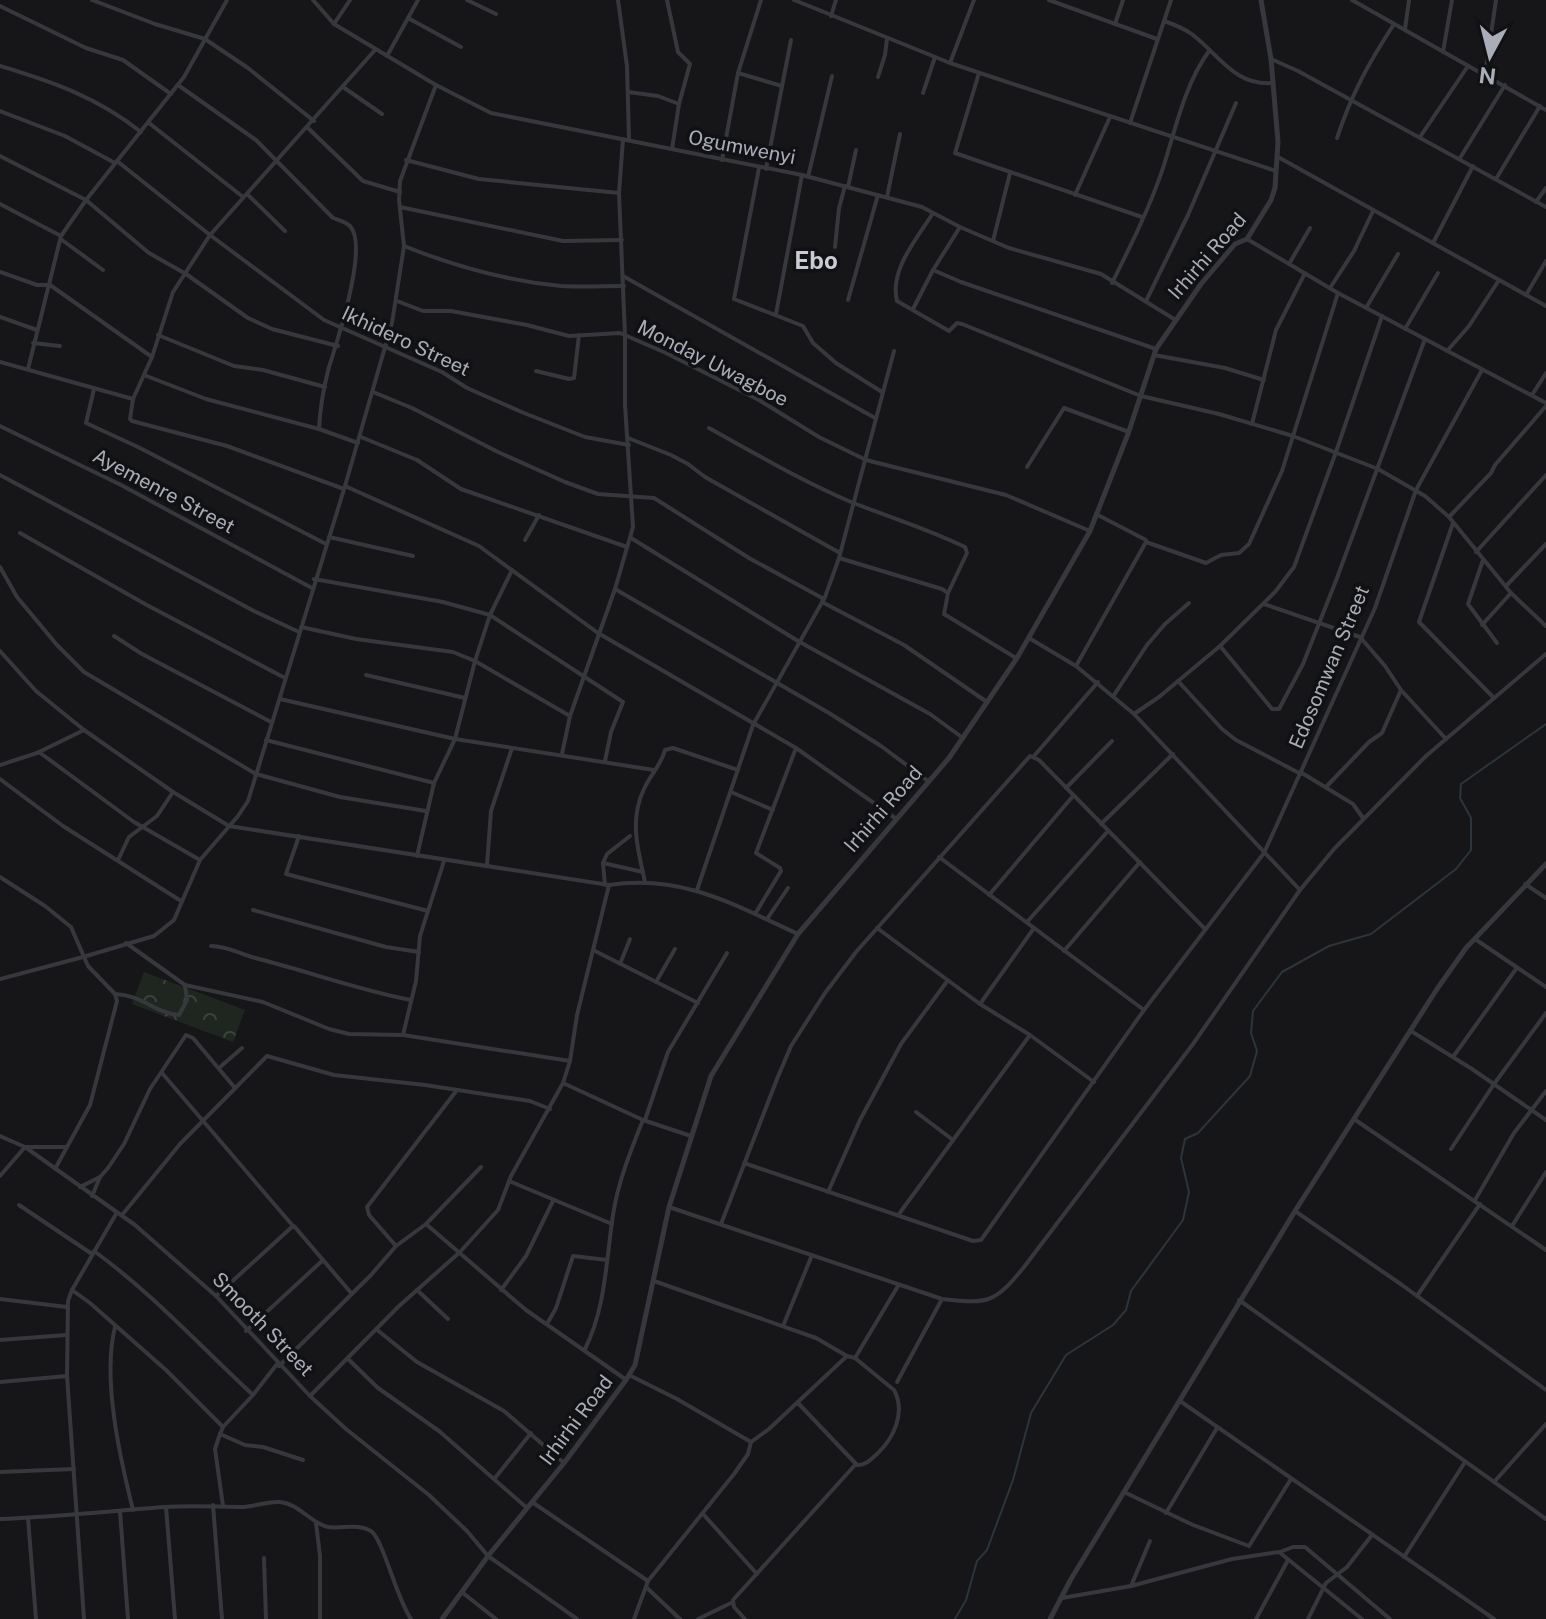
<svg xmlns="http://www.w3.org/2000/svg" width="1546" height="1619" font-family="'Public Sans',sans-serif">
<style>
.forest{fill:url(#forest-crowns)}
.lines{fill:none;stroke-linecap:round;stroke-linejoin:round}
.stream{stroke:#2c353c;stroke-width:2}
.minor{stroke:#37383d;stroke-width:4}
.tertiary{stroke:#37383d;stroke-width:5}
.labels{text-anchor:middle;stroke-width:7;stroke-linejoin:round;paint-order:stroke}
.street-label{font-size:20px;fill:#a8adb8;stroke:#111113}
.quarter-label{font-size:24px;font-weight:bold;fill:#c9ccd4;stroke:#111113}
</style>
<defs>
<pattern id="forest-crowns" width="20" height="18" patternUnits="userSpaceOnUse" patternTransform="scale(2)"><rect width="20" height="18" fill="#1e261f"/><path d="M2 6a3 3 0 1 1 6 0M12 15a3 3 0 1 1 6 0" fill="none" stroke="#3c433d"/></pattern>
</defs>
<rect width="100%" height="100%" fill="#161618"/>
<!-- forest -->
<path class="forest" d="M144,972L245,1010L233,1042L132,1004Z"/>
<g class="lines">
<!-- stream -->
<path class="stream" d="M955,1619L966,1600L977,1561L987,1550L1013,1480L1031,1413L1066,1355L1113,1325L1126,1310L1131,1291L1183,1220L1189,1192L1181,1158L1185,1139L1198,1133L1250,1076L1257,1051L1251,1033L1253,1011L1282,972L1329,946L1371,934L1456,869L1471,850V818L1460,798L1461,784L1546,724"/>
<!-- minor -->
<g class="minor">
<path d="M92,0L155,24L205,39L248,68L314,121"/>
<path d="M313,0L334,24L436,85L491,113L802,175L922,207L960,227L1009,248L1101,274L1174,319"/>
<path d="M467,0L496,14"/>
<path d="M618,0L627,66L629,140"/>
<path d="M667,0L678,52L690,64L679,104L672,149"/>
<path d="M794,0L950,63L1276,171"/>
<path d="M1049,0L1157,39"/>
<path d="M1352,0L1546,110"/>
<path d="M0,6L86,48L123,60L171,94"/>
<path d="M831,16L836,0"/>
<path d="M408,18L461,47"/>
<path d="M1164,21C1173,24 1185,29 1193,35C1220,56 1235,86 1273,83"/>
<path d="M334,24L350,0"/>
<path d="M1115,24L1123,0"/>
<path d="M1405,29L1409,0"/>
<path d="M1443,52L1452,0"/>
<path d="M387,56L418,0"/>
<path d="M1271,59L1298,71L1546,207"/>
<path d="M950,63L974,0"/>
<path d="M0,66C53,82 97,97 141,132"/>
<path d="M738,73L782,86"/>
<path d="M979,73L955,153L1142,217"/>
<path d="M1485,75L1496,0"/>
<path d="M878,77L885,55L887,39"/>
<path d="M178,85L256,140L333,218C338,220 346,222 350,226C369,246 337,342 329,367C324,386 320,408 319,429"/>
<path d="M343,87L382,114"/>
<path d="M628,92L658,96L679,104"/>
<path d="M923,93L935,57"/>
<path d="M0,111L65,136L115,163"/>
<path d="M149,123L243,197"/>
<path d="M1130,123L1171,0"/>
<path d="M308,128L363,181L400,192"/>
<path d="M1420,137L1468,66"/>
<path d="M1337,138C1352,93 1368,64 1394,24"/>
<path d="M0,156L86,200L149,253L186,274L248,318L272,329L338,346"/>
<path d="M1278,157L1546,306"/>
<path d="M1460,158L1505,85"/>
<path d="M406,160L479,179L619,193"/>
<path d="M722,160L738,73L761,0"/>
<path d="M117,161L210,235L324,320L442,372L467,388L524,413L585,437L629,445"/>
<path d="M759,168L734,299L803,326L813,343L836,363L882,392"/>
<path d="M766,169L791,40"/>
<path d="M808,177L832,76"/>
<path d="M1496,179L1540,106"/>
<path d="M848,187L856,150"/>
<path d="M247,194L285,231"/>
<path d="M1075,195L1110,117"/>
<path d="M887,197L900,134"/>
<path d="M1536,202L1546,188"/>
<path d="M0,204L61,236"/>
<path d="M400,207L563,241L622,240"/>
<path d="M933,213C918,237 889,270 897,301L949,331L957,323L962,324L1141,396L1219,414L1293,436L1378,469L1425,496L1449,517L1511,593L1546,626"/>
<path d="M960,227L933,270L961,282L1156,349"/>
<path d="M1247,239L1338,293L1546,403"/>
<path d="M62,240L103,270"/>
<path d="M993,241L1010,173"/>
<path d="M1433,243L1473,166"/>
<path d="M404,246C454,266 508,281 561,286C582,287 603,286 624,286"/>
<path d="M835,247L839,208L845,186"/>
<path d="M1289,264L1310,228"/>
<path d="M0,272L37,285H50L152,357"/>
<path d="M623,276L875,418"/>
<path d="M1112,283C1131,245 1151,205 1164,165C1176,127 1185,84 1209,51"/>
<path d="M1330,288L1354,251L1373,211"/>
<path d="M1526,295L1546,261"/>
<path d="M848,300L878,195"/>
<path d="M397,301L423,311H451L527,325L569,336L620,333L666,353L759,400L819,437L866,460L1006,495L1090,531"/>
<path d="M1146,301L1188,215L1236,103"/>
<path d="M1366,308L1398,254"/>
<path d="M913,309L933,270"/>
<path d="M776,314L802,175"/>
<path d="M0,317L37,330"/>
<path d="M1405,329L1438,273"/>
<path d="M158,335L234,366L263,370L325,387"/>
<path d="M33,343L60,346"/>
<path d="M1447,351L1469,326L1499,280"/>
<path d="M1154,355L1225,368L1264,380"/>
<path d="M0,362L133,399L152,357L173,292L210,235L375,50"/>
<path d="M28,369L61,236L86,200L184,77L227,0"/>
<path d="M536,371L569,379L574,378L579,335"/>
<path d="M144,375L206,399L319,429L358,443"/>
<path d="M94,389L86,423L138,447L326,544"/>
<path d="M373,392L412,408L498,452L565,482L598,494L654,498L749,558L824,599"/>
<path d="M1532,395L1546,373"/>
<path d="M133,399L130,419L132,421L227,446L344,489"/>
<path d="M1252,424L1276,330L1305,273"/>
<path d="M0,426L121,485L312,588"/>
<path d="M709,428C756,454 802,481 851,502C889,517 928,529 965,547L967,553L948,593"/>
<path d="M361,437L417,460L461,489L627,547"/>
<path d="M628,438L671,455L688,464L705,477L840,553"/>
<path d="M1027,467L1064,408L1129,432"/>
<path d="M0,475L254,611L299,632"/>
<path d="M345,486L479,546L598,633L796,748L895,818"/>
<path d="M1096,514L1146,540"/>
<path d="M1449,517L1491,473L1495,465L1546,406"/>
<path d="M1453,523L1419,622L1494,698"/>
<path d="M20,533L145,604L285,678"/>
<path d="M329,537L413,556"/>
<path d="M631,538L798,641L930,714L963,738"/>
<path d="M525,540L539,515"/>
<path d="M1476,552L1546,475"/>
<path d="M839,558L942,589L948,593L944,614L1016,658"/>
<path d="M1483,560L1468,604L1497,643"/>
<path d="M0,567L17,597L57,645L84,672L256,774L340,797L426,811"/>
<path d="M314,579L443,602L490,615L623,702L611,732L605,761"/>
<path d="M1506,586L1546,544"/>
<path d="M615,589L829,713L881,746L928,781"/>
<path d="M822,602L904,645L987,702"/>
<path d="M1264,604L1360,637L1385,666L1401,690L1446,739"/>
<path d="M1482,625L1511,593"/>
<path d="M301,627L356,639L453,652L475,661L570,716"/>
<path d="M114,636L142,654L271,722"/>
<path d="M1029,638L1076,666L1134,714L1300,890"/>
<path d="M1220,646L1272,709H1279L1303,664L1337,578L1425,339"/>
<path d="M0,651L36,691L84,730L173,792L229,826L609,885C683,874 734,905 798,934"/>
<path d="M1076,666L1146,542L1206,563L1221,555L1239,553L1249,544L1282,471L1338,293"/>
<path d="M366,675L465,698"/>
<path d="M1178,681L1222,729L1236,740L1301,774"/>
<path d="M1114,695L1147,645L1165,624L1189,603"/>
<path d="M280,699L455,739L654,770"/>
<path d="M1134,714L1159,697L1220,646L1275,592L1294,567L1336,452L1382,316"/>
<path d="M266,740L434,783"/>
<path d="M37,753L39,752L134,822L200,860"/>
<path d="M562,754L570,716L615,589L633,527L625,405V336L619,193L623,139"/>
<path d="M1034,756L1098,682"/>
<path d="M0,765L37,753L84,730"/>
<path d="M1302,773L1353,804L1363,818"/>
<path d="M0,779L63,826L181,901"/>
<path d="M1326,787L1369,742L1382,733L1401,690"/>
<path d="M1066,788L1112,741"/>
<path d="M731,792L773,810"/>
<path d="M1101,824L1173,754"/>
<path d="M299,836L286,874L428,911"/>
<path d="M417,856L434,783L455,739L475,661L490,615L512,570"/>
<path d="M939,857L1144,1010"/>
<path d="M118,860L129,837L157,816L173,792"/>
<path d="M444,861L420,936L416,981L403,1035L570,1061"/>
<path d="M603,863L643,872"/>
<path d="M487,865L491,811L512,748"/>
<path d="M0,877L45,906L71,927L88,966L115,994L117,1001L90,1105L55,1169"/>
<path d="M645,882C638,850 629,820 644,789C651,774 661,765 665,750L673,748L738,770"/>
<path d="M1525,884L1546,898"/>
<path d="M605,885L603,863L607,854L630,836"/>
<path d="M697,890L753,725L825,597L839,558L894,351"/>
<path d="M989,895L1073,796"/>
<path d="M253,910L386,947L419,952"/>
<path d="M755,914L781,871L780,868L756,853L796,748"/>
<path d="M767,919L788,888"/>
<path d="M1027,922L1108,831"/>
<path d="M877,928L980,1004L1034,928"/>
<path d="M1475,939L1546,987"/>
<path d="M126,943L185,985L263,1002L329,1029L349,1034L402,1035"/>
<path d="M211,946C228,946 242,955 259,959C310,972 359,990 411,1000"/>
<path d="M593,950L698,1003"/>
<path d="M1064,951L1140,862"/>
<path d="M620,964L630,939"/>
<path d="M0,979L83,957L154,936L174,920L200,860L238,816L248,801L345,486L392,323L404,246L399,200L400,181L436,85"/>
<path d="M656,982L675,949"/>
<path d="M115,994C142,995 155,1013 179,1015L187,1000L185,986"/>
<path d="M980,1004L1030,1035L1094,1082"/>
<path d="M1411,1031L1472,1069L1546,1120"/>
<path d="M1453,1057L1516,969"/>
<path d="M219,1068L242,1048"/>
<path d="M162,1073L293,1226L216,1296"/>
<path d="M563,1083L643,1120L691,1136"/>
<path d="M916,1112L953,1140"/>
<path d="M1354,1119L1546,1250"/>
<path d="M645,1120L668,1052L727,953"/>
<path d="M0,1136L25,1147L135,1225L216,1296L310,1396L346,1429L429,1495L467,1531L488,1556L577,1619"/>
<path d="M1451,1149L1494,1084L1546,1013"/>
<path d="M744,1163L973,1241L981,1240L1144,1010L1264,853L1375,608L1416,490L1482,370"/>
<path d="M0,1176L25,1147H66"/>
<path d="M509,1181L612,1224"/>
<path d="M80,1187L100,1177L108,1168L124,1144L150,1089L186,1035L193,1038L235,1088"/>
<path d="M828,1192L860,1120L901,1044L948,980"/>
<path d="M92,1196L100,1177"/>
<path d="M1475,1200L1514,1133L1546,1091"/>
<path d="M19,1205L92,1254"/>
<path d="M669,1207L942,1299C988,1304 994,1304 1024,1267L1193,1044L1300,890L1334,849L1426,756L1546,654"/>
<path d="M1295,1211L1402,1285L1546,1390"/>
<path d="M899,1214L1030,1035"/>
<path d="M122,1215L180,1144L267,1056L334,1075L425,1085L530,1101L550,1109"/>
<path d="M426,1224L526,1310L625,1379"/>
<path d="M721,1224L777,1079L791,1046L825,993L856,952L1030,756L1039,760L1205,929"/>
<path d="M294,1226L352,1294"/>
<path d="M1512,1226L1546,1172"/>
<path d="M396,1246L369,1215L367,1207L457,1090"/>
<path d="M94,1251C152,1293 200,1346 253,1395"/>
<path d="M654,1281L816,1338L847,1356L855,1358L894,1390C906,1412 894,1438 877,1454C870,1460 865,1466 855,1465L733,1600L734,1607L745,1619"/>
<path d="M72,1290L90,1303L166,1370L223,1427L253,1395L277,1364"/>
<path d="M417,1290L448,1319"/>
<path d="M501,1290L526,1256L553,1201"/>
<path d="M1417,1296L1480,1204"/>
<path d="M0,1299L67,1307"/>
<path d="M1239,1300L1546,1519"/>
<path d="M547,1324L556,1308L573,1256L607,1260"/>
<path d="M783,1326L812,1255"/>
<path d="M115,1327C102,1379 120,1458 133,1510"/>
<path d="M376,1329L417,1362L504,1411L564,1463"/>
<path d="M246,1331L323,1260"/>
<path d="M0,1340L66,1335"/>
<path d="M585,1349C606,1307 606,1260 613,1215C618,1182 631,1150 643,1120"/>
<path d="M855,1358L898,1286"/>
<path d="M348,1359L378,1388L439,1431L527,1508"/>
<path d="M279,1366L371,1275L396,1246L426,1224L481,1167"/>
<path d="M629,1375L677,1399L751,1442"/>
<path d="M0,1382L67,1376"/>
<path d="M897,1382L942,1299"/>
<path d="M310,1396L399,1306L460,1252L498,1210L511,1176L563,1083L570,1061L577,1015L609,885"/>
<path d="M1180,1401L1494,1619"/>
<path d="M798,1403L857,1465"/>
<path d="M223,1427L220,1434L245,1445L263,1447L303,1460"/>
<path d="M220,1434L215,1449L223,1506"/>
<path d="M0,1472L74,1469"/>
<path d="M495,1478L531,1433"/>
<path d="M1494,1482L1546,1424"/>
<path d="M1124,1492L1193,1525L1249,1546L1291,1479"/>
<path d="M532,1502L648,1581"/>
<path d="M213,1505L222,1619"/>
<path d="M166,1507L175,1619"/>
<path d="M120,1511L128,1619"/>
<path d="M1166,1513L1217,1428"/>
<path d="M703,1514L757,1574"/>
<path d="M28,1518L36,1619"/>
<path d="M0,1519C55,1517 110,1511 165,1507C191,1505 218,1507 244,1507C256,1506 268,1501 280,1502C300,1504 310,1523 328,1527C342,1529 358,1523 371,1531C383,1539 397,1600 411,1619"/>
<path d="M316,1523L320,1556V1619"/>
<path d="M1280,1552L1293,1547H1305L1390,1619"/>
<path d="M1404,1557L1465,1462"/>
<path d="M264,1558L266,1619"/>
<path d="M1131,1586L1150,1541"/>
<path d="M647,1588L680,1619"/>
<path d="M463,1593L496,1619"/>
<path d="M1062,1598L1131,1586L1232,1559L1279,1552L1362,1619"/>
<path d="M84,1619L67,1376L68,1301L72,1290L116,1214"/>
<path d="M634,1619L648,1581L734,1474L748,1454L751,1442L769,1429L847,1356"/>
<path d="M698,1619L733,1602"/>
<path d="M1256,1619L1288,1560"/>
<path d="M1308,1619L1326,1583L1347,1567L1372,1535"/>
</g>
<!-- tertiary -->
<g class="tertiary">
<path d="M442,1619L488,1556L564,1463L626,1380L635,1365L669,1207L711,1076L798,934L949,758L1017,658L1090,531L1128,434L1156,349L1201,284L1235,244L1247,239L1271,200L1275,188L1278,142L1271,59L1261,0"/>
<path d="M1050,1619L1071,1579L1295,1211L1437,989L1466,948L1546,864"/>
</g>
</g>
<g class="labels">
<!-- street labels -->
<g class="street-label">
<text transform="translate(742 147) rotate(11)" y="7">Ogumwenyi</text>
<text transform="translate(1207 256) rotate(-49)" y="7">Irhirhi Road</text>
<text transform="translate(406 341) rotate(25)" y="7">Ikhidero Street</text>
<text transform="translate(713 363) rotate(27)" y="7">Monday Uwagboe</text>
<text transform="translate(164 491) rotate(28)" y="7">Ayemenre Street</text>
<text transform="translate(1329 667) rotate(-67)" y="7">Edosomwan Street</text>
<text transform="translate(883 809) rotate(-49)" y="7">Irhirhi Road</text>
<text transform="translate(263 1324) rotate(46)" y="7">Smooth Street</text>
<text transform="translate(576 1420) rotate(-53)" y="7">Irhirhi Road</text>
</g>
<!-- quarter labels -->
<g class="quarter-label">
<text x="816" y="269">Ebo</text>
</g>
</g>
<!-- north arrow -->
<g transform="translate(1490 56) rotate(187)" stroke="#111113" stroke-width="6" paint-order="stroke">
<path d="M0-6L14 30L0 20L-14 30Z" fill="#a8adb8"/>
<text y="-12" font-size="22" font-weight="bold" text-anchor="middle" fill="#a8adb8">N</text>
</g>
</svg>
